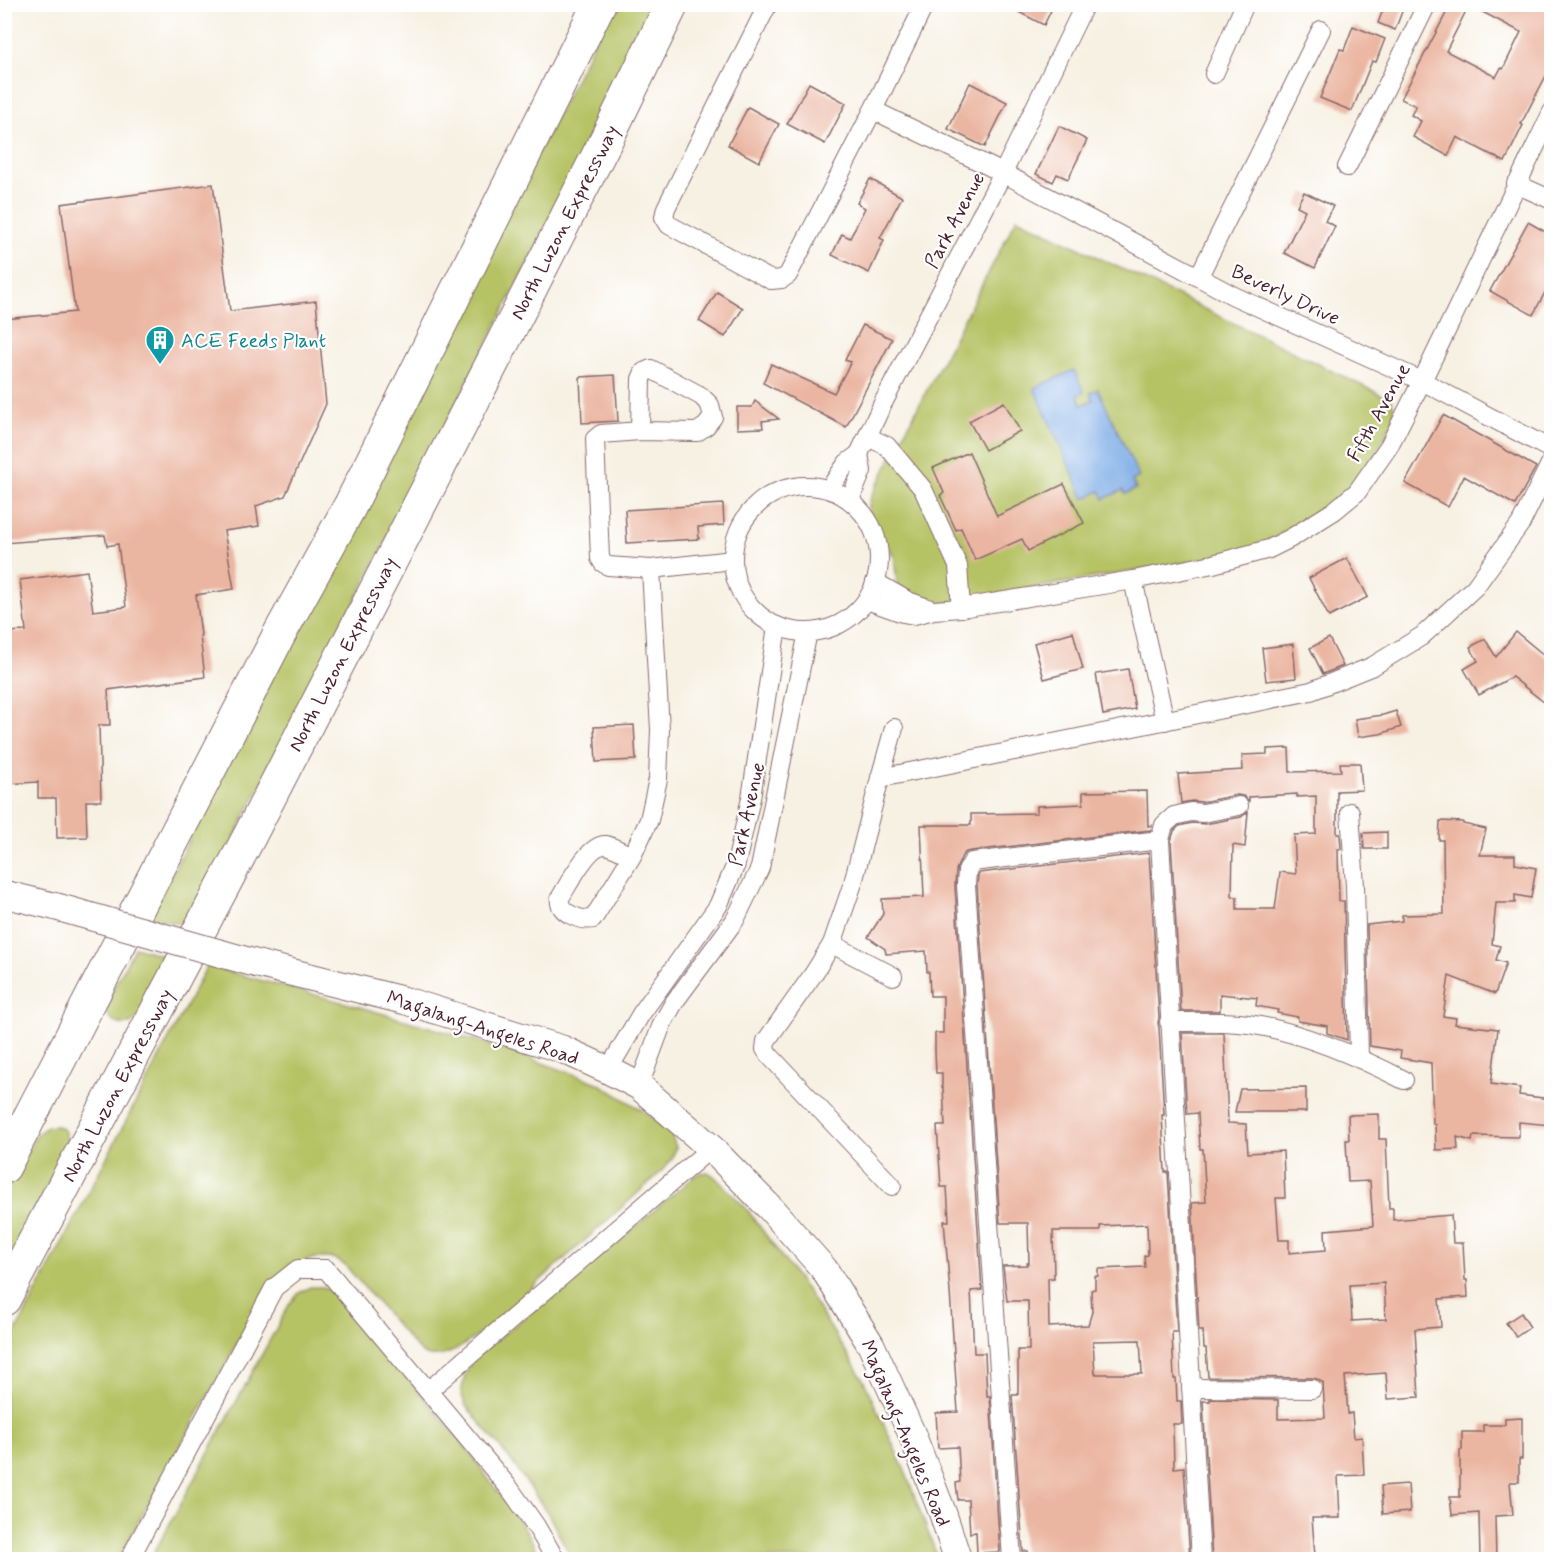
<svg xmlns="http://www.w3.org/2000/svg" width="1556" height="1564" font-family="Mynerve,sans-serif">
<style>
.green{fill:#b6c365;stroke:#807148;stroke-width:1.5}
.water{fill:#7aaae5;stroke:#626488;stroke-width:1.5}
.building{fill:#ebb6a1;fill-rule:evenodd}
.lines{fill:none;stroke-linecap:round;stroke-linejoin:round}
.minor-casing{stroke:#87686b;stroke-width:20}
.secondary-casing{stroke:#87686b;stroke-width:29}
.motorway-casing{stroke:#87686b;stroke-width:35}
.minor{stroke:#fff;stroke-width:18}
.secondary{stroke:#fff;stroke-width:27}
.motorway{stroke:#fff;stroke-width:33}
.secondary-bridge-casing{stroke:#87686b;stroke-width:29;stroke-linecap:butt}
.secondary-bridge{stroke:#fff;stroke-width:27}
.labels{text-anchor:middle;stroke-width:4.5;stroke-linejoin:round;paint-order:stroke}
.street-label{font-size:20px;fill:#4a1f2b;stroke:#fff}
.culture-label{font-size:20px;fill:#0d838f;stroke:#fff;text-anchor:start}
</style>
<rect width="100%" height="100%" fill="#fff"/>
<filter id="ink" filterUnits="userSpaceOnUse"><feTurbulence type="fractalNoise" baseFrequency=".0167" numOctaves="2"/><feDisplacementMap in="SourceGraphic" scale="12" xChannelSelector="R" yChannelSelector="G"/><feConvolveMatrix kernelMatrix="1 2 1 2 8 2 1 2 1" color-interpolation-filters="sRGB"/></filter>
<filter id="wash" filterUnits="userSpaceOnUse"><feTurbulence type="fractalNoise" baseFrequency=".008" numOctaves="4" result="noise"/><feDisplacementMap in="SourceGraphic" scale="24" xChannelSelector="R" yChannelSelector="G"/><feGaussianBlur stdDeviation="1.35" result="paint"/><feColorMatrix in="noise" values="0 0 0 0 0 0 0 0 0 0 0 0 0 0 0 0 0 1.4 0 .05"/><feComposite in="paint" operator="in"/></filter>
<g filter="url(#wash)">
<rect width="100%" height="100%" fill="#f7f1e3"/>
<!-- green -->
<g class="green">
<path d="M613,5H660L189,926L150,917Z"/>
<path d="M1017,218L1392,400L1395,417L1372,461L1342,498L1253,551L933,605L898,591L894,556L867,516L871,497Z"/>
<path d="M135,947L172,958L144,1013L130,1024H119L110,1019L106,1008L110,995Z"/>
<path d="M207,966L353,1005L498,1047L598,1083L642,1110L671,1134L676,1147L672,1159L659,1174L486,1329C471,1340 443,1365 422,1353C419,1351 415,1346 412,1343L345,1265L333,1258H315L295,1264L266,1291L118,1559H5L4,1354Z"/>
<path d="M57,1126L64,1130L68,1143L5,1273V1193L37,1134L47,1127Z"/>
<path d="M708,1172L714,1176L746,1208L809,1294L863,1379L905,1471L938,1559H572L547,1512L510,1459L466,1406L461,1393L465,1375L472,1360L621,1239L691,1179L700,1173Z"/>
<path d="M310,1287H324L337,1295L461,1441L527,1532L541,1559L150,1560L289,1305L299,1293Z"/>
</g>
<!-- water -->
<path class="water" d="M1074,370L1084,392L1078,395L1082,405L1093,400L1090,393L1098,389L1139,477L1132,481L1136,489L1125,494L1123,490L1104,499L1100,491L1084,499L1034,388Z"/>
<g id="blocks">
<!-- building -->
<g class="building">
<path d="M1003,4H1054L1044,25Z"/>
<path d="M1385,4H1392L1403,9L1395,30L1378,23Z"/>
<path d="M1451,4H1551V76L1547,74L1521,124L1523,125L1505,162L1457,137L1448,156L1413,137L1421,121L1411,115L1416,106L1401,99ZM1469,5L1521,32L1503,69L1501,68L1496,77L1446,51Z"/>
<path d="M1353,26L1385,39L1376,62L1372,61L1352,111L1320,98L1340,49L1344,50Z"/>
<path d="M809,83L846,103L825,144L787,124Z"/>
<path d="M970,83L1007,102L985,147L948,129Z"/>
<path d="M748,107L779,124L759,162L728,145Z"/>
<path d="M1059,126L1087,140L1068,179L1057,174L1053,182L1036,174Z"/>
<path d="M870,179L902,197L880,238L884,240L869,273L832,255L842,234L850,238L865,208L857,203Z"/>
<path d="M213,184L230,311L316,301L326,404L285,496L256,506L259,526L224,531L234,589L196,595L201,635L200,636L205,677L108,690L110,725H99L101,801H86L87,837L57,838L56,798H38V782L4,784V632L26,631L20,580L87,571L93,611L126,607L118,544L107,546L105,535L4,543V319L75,312L61,204Z"/>
<path d="M1304,192L1333,206L1325,221L1335,226L1315,268L1284,253L1305,210L1297,206Z"/>
<path d="M1528,222L1551,235V281L1533,315L1490,291Z"/>
<path d="M717,292L743,308L725,337L699,321Z"/>
<path d="M863,325L892,339L846,427L763,383L771,364L834,393L851,362L845,360Z"/>
<path d="M615,375L618,421L582,423L580,377Z"/>
<path d="M755,401L779,419L762,421L763,428L737,429V407H752Z"/>
<path d="M1004,402L1020,431L985,450L969,421Z"/>
<path d="M1443,415L1536,467L1515,505L1464,476L1448,507L1405,483Z"/>
<path d="M969,452L997,516L1064,484L1084,523L1028,551L1022,539L975,560L961,528L956,530L940,495L944,493L933,468Z"/>
<path d="M723,504L724,525L698,527L699,539L627,543L625,510Z"/>
<path d="M1347,558L1368,597L1329,617L1309,578Z"/>
<path d="M1073,632L1083,669L1044,679L1034,643Z"/>
<path d="M1516,632L1551,661V694L1545,703L1512,677L1479,695L1464,669L1478,661L1470,647L1485,639L1496,657Z"/>
<path d="M1329,638L1343,666L1323,674L1310,648Z"/>
<path d="M1293,644L1296,678L1266,681L1262,648Z"/>
<path d="M1128,669L1135,709L1103,715L1096,674Z"/>
<path d="M1396,711L1401,727L1380,734L1358,737L1355,719L1383,715Z"/>
<path d="M634,725L636,760L596,762L594,727Z"/>
<path d="M1289,748L1290,772L1341,771L1340,763H1360L1362,790L1337,791V834H1340L1341,849H1338L1339,901H1344L1347,1040L1327,1033V1026L1298,1021V1017L1277,1013L1278,1010L1256,1006L1257,998L1220,994V1011H1181L1171,841L1174,831L1179,826L1192,823L1205,824L1241,817L1248,812L1245,847L1233,845L1232,896L1237,897V909H1275L1280,872L1296,874L1294,835L1316,834V796L1297,797V794L1249,797V801L1243,796L1237,795L1202,802L1192,801L1181,803L1178,774L1243,770L1242,755L1267,754V749Z"/>
<path d="M1147,791L1148,826L1152,825L1151,830L971,851L966,852L962,856L956,870L955,886L982,1290L971,1291L974,1353H985L987,1396H990L1000,1552L977,1553L976,1532L970,1533L968,1500H958L956,1483L960,1482L958,1447L938,1448L936,1413L958,1412L950,1292L944,1221H949L947,1187H941L937,1126H945L943,1087H942V1073H936L935,1051V1033H943V996H930L929,972H927L926,951L886,954L885,949L868,937L883,914L882,899L924,897L921,825H971V814L1037,813V806L1083,804V792Z"/>
<path d="M1440,821L1463,822V824L1486,829L1480,855H1515V864L1536,868L1531,898L1515,895V903H1496L1492,944L1500,946L1496,960L1506,963L1495,994L1449,976L1443,1016L1456,1018L1455,1024L1498,1029L1491,1084L1520,1088L1519,1095L1551,1099V1125L1519,1122V1137L1473,1136L1472,1141L1457,1137L1458,1149L1436,1150L1435,1124H1433L1431,1063L1400,1058L1401,1051L1370,1046L1367,925L1402,921V915L1444,914L1443,840H1439Z"/>
<path d="M1387,832V849H1364L1363,833Z"/>
<path d="M1149,853L1159,1018L1158,1023L1159,1028L1164,1115H1162L1165,1172H1168L1177,1332H1172L1174,1379H1176L1177,1401H1181L1182,1424H1173L1174,1468L1184,1467L1190,1560H1029L1028,1551H1023L1012,1395H1018V1350H1029L1028,1301H1007L1003,1266L1027,1265V1263H1029L1028,1223H1000L977,885L978,874L979,873ZM1147,1224L1148,1255L1144,1256L1145,1267L1098,1269V1276H1095V1289L1091,1290L1092,1312L1088,1325L1049,1327L1048,1278H1054L1053,1231H1100V1226ZM1140,1340L1142,1374H1095L1093,1341Z"/>
<path d="M1182,1033H1224L1228,1123L1246,1124L1248,1153L1283,1151L1285,1198H1276L1279,1240H1289V1253L1326,1250L1325,1230L1373,1226L1370,1181L1348,1182L1346,1140H1349L1348,1115L1379,1114V1139H1386L1389,1208H1393V1220L1451,1215L1453,1243H1463L1465,1280H1467L1468,1297L1439,1299L1441,1327L1415,1329L1419,1397L1388,1399L1386,1373L1345,1376L1348,1414L1352,1413L1354,1438L1362,1437L1364,1475L1338,1476L1340,1518H1312L1315,1556L1269,1560H1212L1203,1401H1210V1399L1278,1400V1419L1325,1418L1323,1383L1317,1379L1312,1378L1208,1377L1206,1348H1204L1203,1331H1199L1192,1203L1206,1202L1203,1149H1200L1198,1113L1187,1114ZM1384,1283L1386,1319L1352,1321L1350,1285Z"/>
<path d="M1306,1088V1112H1235L1240,1089Z"/>
<path d="M1521,1313L1530,1327L1516,1337L1506,1323Z"/>
<path d="M1522,1418V1459H1519V1482H1510L1513,1515L1495,1516L1496,1560H1480L1479,1513L1452,1515L1450,1497H1460V1450H1462V1432H1483V1425H1505V1419Z"/>
<path d="M1408,1484L1410,1512L1383,1514L1381,1486Z"/>
</g>
</g>
</g>
<g filter="url(#ink)">
<use href="#blocks" fill-opacity="0" stroke="#87686b" stroke-width="1.5"/>
<g class="lines">
<!-- minor casing -->
<g class="minor-casing">
<g id="minor">
<path d="M768,4L666,208L664,217L669,225L771,280L782,279L788,275L873,110L925,4"/>
<path d="M1214,74L1245,4"/>
<path d="M873,110L1003,173L1234,296L1422,381L1552,450"/>
<path d="M1347,167L1427,4"/>
<path d="M1516,184L1552,200"/>
<path d="M1199,276L1321,30"/>
<path d="M640,431L641,379L644,372L651,369L701,396L710,405L713,417L706,426L697,432L640,431L601,434L595,439L600,558L603,563L608,566L651,569L733,560"/>
<path d="M868,437L887,446L923,489L958,566L961,608"/>
<circle cx="806" cy="559" r="73"/>
<path d="M829,489L847,463L859,454L883,403L1003,173L1085,4"/>
<path d="M850,500L862,471L859,454"/>
<path d="M1133,580L1165,721"/>
<path d="M875,582L908,601L930,609"/>
<path d="M867,600L903,613L914,615L934,610L961,608L1133,580L1213,564L1269,549L1291,538L1334,511L1357,492L1389,446L1422,381L1552,112"/>
<path d="M880,778L1311,691L1373,666L1422,636L1475,587L1521,523L1552,460"/>
<path d="M1350,812L1355,886L1359,1057"/>
<path d="M632,856C624,853 614,847 606,845C589,843 568,885 560,898C557,913 581,921 593,919L632,856L649,820L658,779L660,730L651,569"/>
<path d="M832,944L893,976"/>
<path d="M1169,1022C1192,1022 1216,1021 1239,1023C1294,1028 1355,1055 1404,1080"/>
<path d="M608,1070L641,1014L718,906L736,864L751,798L777,626"/>
<path d="M639,1086L662,1024L675,1001L735,920L760,868L808,632"/>
<path d="M892,1186L769,1055L765,1049L766,1041L814,973L832,944L853,883L880,778L894,728"/>
<path d="M1191,1388L1312,1389"/>
<path d="M428,1391L711,1148"/>
<path d="M129,1560L274,1288L298,1269H326L510,1489L536,1526L556,1560"/>
<path d="M1012,1560L966,885L967,871L972,862L1160,840"/>
<path d="M1201,1560L1160,840L1164,825L1174,816L1191,812L1203,813L1239,806"/>
</g>
</g>
<!-- secondary casing -->
<g class="secondary-casing">
<g id="secondary">
<path d="M4,894L57,907"/>
<path d="M258,964L406,1001L562,1049L608,1070L639,1086L711,1148L770,1208L824,1269L871,1345L911,1432L943,1514L958,1560"/>
</g>
</g>
<!-- motorway casing -->
<g class="motorway-casing">
<g id="motorway">
<path d="M4,1167L280,633L350,506L599,4"/>
<path d="M4,1299L249,837L520,309L608,136L672,4"/>
</g>
</g>
<!-- minor -->
<use href="#minor" class="minor"/>
<!-- secondary -->
<use href="#secondary" class="secondary"/>
<!-- motorway -->
<use href="#motorway" class="motorway"/>
<!-- secondary-bridge casing -->
<g class="secondary-bridge-casing">
<path id="secondary-bridge" d="M57,907L258,964"/>
</g>
<!-- secondary-bridge -->
<use href="#secondary-bridge" class="secondary-bridge"/>
</g>
</g>
<!-- icons -->
<defs>
<g id="building-pin" transform="scale(1.5)"><path d="M0 17L-7.5 6A9.5 9.5 0 1 1 7.5 6Z" fill="#0f9aa8" stroke="#fff"/><path d="M-4-6H4V6H1V3H-1V6H-4ZM-2.5-4.3h1.7v1.8h-1.7ZM.8-4.3h1.7v1.8H.8ZM-2.5-1h1.7V.8h-1.7ZM.8-1h1.7V.8H.8Z" fill="#fff"/></g>
</defs>
<g fill-rule="evenodd">
<use href="#building-pin" x="160" y="340"/>
</g>
<g class="labels">
<!-- street labels -->
<g class="street-label">
<text transform="translate(954 220) rotate(-62)" y="7">Park Avenue</text>
<text transform="translate(564 222) rotate(-63)" y="7">North Luzon Expressway</text>
<text transform="translate(1286 294) rotate(25)" y="7">Beverly Drive</text>
<text transform="translate(1378 412) rotate(-61)" y="7">Fifth Avenue</text>
<text transform="translate(342 654) rotate(-63)" y="7">North Luzon Expressway</text>
<text transform="translate(746 814) rotate(-77)" y="7">Park Avenue</text>
<text transform="translate(483 1027) rotate(18)" y="7">Magalang-Angeles Road</text>
<text transform="translate(117 1085) rotate(-62)" y="7">North Luzon Expressway</text>
<text transform="translate(906 1433) rotate(67)" y="7">Magalang-Angeles Road</text>
</g>
<!-- culture labels -->
<g class="culture-label">
<text x="181" y="347">ACE Feeds Plant</text>
</g>
</g>
<!-- margin -->
<rect width="1556" height="1564" fill="none" stroke="#fff" stroke-width="24"/>
</svg>
